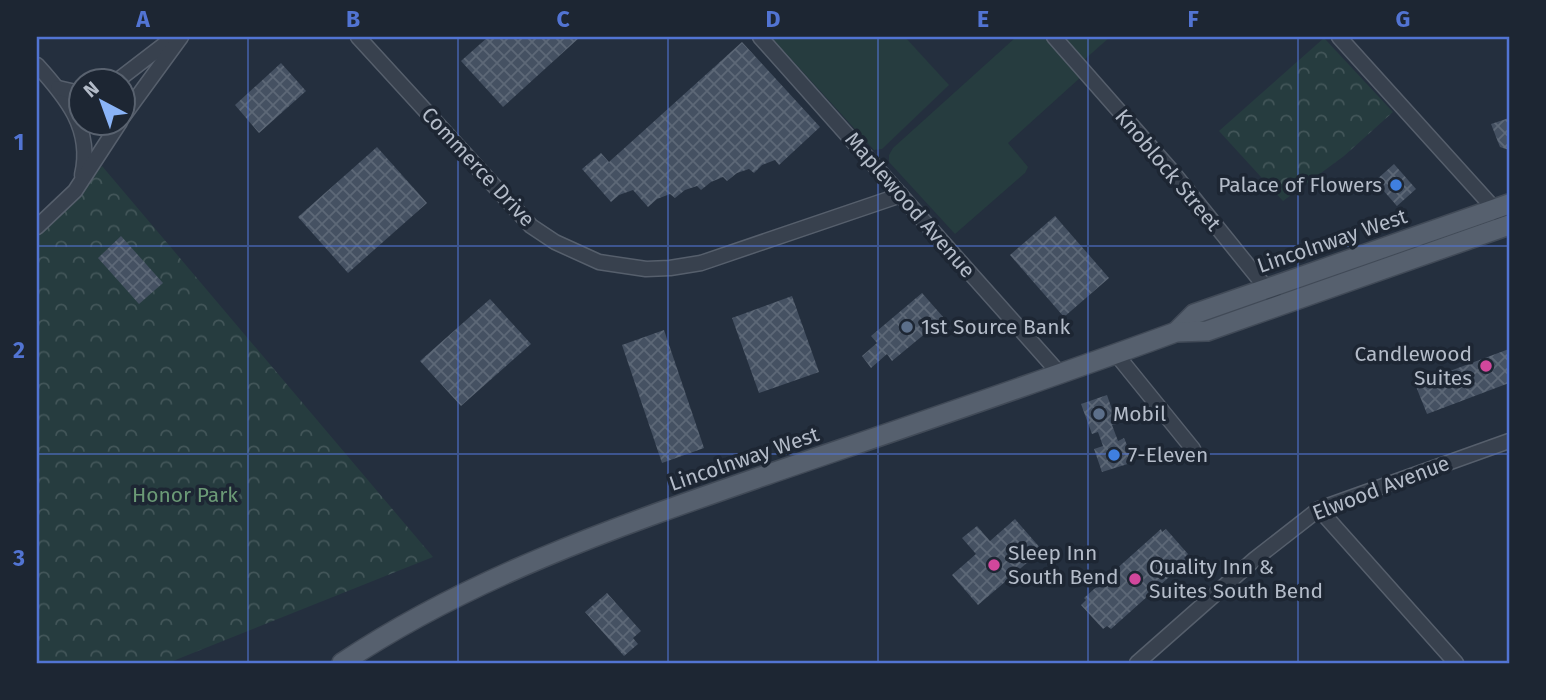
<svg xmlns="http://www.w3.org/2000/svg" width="1546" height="700" font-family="'Fira Sans',sans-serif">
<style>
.grass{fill:#263c3f}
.forest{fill:url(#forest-crowns)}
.building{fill:url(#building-cross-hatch)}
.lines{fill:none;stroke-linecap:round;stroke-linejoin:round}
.minor-casing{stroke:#565f6c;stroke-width:17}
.major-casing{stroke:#414a57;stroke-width:22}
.minor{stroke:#38414e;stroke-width:14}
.major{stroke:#56606e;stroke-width:19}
.grid{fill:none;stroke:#5274d3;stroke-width:2;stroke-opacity:0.55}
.shop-dot{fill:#3f7fe0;stroke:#1d2633;stroke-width:2.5}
.service-dot{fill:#5c6f8a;stroke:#1d2633;stroke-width:2.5}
.hotel-dot{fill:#d1479c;stroke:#1d2633;stroke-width:2.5}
.labels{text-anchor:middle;stroke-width:7;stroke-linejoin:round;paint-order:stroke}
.street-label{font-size:21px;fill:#b4bcc9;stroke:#1d2633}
.poi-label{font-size:21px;fill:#b4bcc9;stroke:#1d2633;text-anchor:start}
.park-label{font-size:21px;fill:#6b9a76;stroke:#1d2633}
.neatline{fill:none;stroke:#5274d3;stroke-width:2.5}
.grid-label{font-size:23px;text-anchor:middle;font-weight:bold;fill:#5274d3}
</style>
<defs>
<pattern id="forest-crowns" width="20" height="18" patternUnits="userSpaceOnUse" patternTransform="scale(1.75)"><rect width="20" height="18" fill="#263c3f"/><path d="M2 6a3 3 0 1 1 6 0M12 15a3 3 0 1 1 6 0" fill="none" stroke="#435659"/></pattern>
<pattern id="building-cross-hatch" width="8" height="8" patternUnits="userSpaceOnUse" patternTransform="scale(1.75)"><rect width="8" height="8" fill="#455162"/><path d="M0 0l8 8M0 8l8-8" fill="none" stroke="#5d6877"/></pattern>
</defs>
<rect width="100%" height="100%" fill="#242f3e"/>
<!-- grass -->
<g class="grass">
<path d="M771,37H905L949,85L882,149L874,150Z"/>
<path d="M1016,37H1046L1081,77L1008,143L1028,167L1025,173L955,234L889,162V155L893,148Z"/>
<path d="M1064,37H1110L1084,60Z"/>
</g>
<!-- forest -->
<g class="forest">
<path d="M1324,38L1393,112L1344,156L1283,201L1219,131Z"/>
<path d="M102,166L433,557L168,663H37V224Z"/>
</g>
<!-- building -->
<g class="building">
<path d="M488,37H580L503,107L461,61Z"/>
<path d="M742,42L820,127L779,165L775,160L762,165L754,173L749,169L737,173L727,181L723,177L711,182L701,190L697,186L685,190L675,198L670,194L657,199L648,207L633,190L619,195L611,202L582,169L601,153L609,162Z"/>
<path d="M281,63L306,91L259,133L235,105Z"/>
<path d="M1509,118V150L1500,147L1491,124Z"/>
<path d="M377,147L427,203L348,273L298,217Z"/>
<path d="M1394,164L1416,189L1397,206L1375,181Z"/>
<path d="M1055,216L1109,278L1064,317L1010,255Z"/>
<path d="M121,236L163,283L139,304L98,258Z"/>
<path d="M922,293L944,318L892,361L887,354L871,368L862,356L877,343L871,336Z"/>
<path d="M792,296L819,372L759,393L732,318Z"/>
<path d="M490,299L531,344L461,406L420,361Z"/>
<path d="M664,330L704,448L662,463L622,345Z"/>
<path d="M1509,349V383L1427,414L1415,384Z"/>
<path d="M1107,395L1117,424L1112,425L1118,441L1124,438L1134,462L1102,472L1094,449L1103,446L1098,432L1092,434L1081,404Z"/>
<path d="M1015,519L1042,550L978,605L952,575L976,554L962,538L977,526L990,541Z"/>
<path d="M1161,529L1162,532L1166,529L1188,554L1184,558L1187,561L1111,629L1107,626L1103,629L1081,605L1086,600L1084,598Z"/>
<path d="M607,593L641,631L633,638L638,644L624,656L585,612Z"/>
</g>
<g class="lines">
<!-- minor casing -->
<g class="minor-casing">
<g id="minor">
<path d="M358,37L531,226L555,242L599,262L646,269L670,268L701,263L901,195"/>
<path d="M760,37L1060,374"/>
<path d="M1054,37L1171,170L1280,305"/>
<path d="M1339,37L1499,214"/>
<path d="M37,65C66,97 93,129 82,175"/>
<path d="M118,80L174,37"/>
<path d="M58,88L80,93"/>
<path d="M122,118L181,37"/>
<path d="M37,227L75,191L120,122"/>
<path d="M1116,354L1193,449"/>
<path d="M1319,509L1456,663"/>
<path d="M1137,663L1255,559L1319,509L1509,441"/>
</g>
</g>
<!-- major casing -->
<g class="major-casing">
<g id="major">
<path d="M1176,332L1194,314L1509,204"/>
<path d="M342,663C472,576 619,526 766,475C903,428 1040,382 1176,332L1207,331L1509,225"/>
</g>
</g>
<!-- minor -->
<use href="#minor" class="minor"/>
<!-- major -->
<use href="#major" class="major"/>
</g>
<!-- grid -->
<path class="grid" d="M248,37V663M458,37V663M668,37V663M878,37V663M1088,37V663M1298,37V663M37,246H1509M37,454H1509"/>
<!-- markers -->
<g class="shop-dot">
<circle cx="1396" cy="185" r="7"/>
<circle cx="1114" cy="455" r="7"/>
</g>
<g class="service-dot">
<circle cx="907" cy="327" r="7"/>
<circle cx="1099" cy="414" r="7"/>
</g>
<g class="hotel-dot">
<circle cx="1486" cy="366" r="7"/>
<circle cx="994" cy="565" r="7"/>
<circle cx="1135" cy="579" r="7"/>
</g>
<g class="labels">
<!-- street labels -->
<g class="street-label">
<text transform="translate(478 167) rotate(47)" y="7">Commerce Drive</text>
<text transform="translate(1168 170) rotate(50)" y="7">Knoblock Street</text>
<text transform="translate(910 205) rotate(49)" y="7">Maplewood Avenue</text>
<text transform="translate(1332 241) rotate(-19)" y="7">Lincolnway West</text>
<text transform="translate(744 459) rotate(-19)" y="7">Lincolnway West</text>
<text transform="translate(1381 488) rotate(-21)" y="7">Elwood Avenue</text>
</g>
<!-- poi labels -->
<g class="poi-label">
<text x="1382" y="192" text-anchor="end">Palace of Flowers</text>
<text x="921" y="334">1st Source Bank</text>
<text x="1472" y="361" text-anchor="end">Candlewood<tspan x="1472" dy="24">Suites</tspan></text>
<text x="1113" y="421">Mobil</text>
<text x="1128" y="462">7-Eleven</text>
<text x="1008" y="560">Sleep Inn<tspan x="1008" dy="24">South Bend</tspan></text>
<text x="1149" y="574">Quality Inn &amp;<tspan x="1149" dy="24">Suites South Bend</tspan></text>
</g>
<!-- park labels -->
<g class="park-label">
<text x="185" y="502">Honor Park</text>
</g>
</g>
<!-- border -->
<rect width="1546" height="700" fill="none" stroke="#1d2633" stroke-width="77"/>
<!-- north arrow -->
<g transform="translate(102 102) rotate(319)"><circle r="33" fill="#1d2633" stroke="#59626f" stroke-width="2"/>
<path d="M0-5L12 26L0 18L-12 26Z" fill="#8ab4f8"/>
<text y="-10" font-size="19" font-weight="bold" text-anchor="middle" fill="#b4bcc9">N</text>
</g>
<rect x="38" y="38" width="1470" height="624" class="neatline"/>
<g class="grid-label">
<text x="143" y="27">A</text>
<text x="353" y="27">B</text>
<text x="563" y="27">C</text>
<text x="773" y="27">D</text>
<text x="983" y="27">E</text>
<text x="1193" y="27">F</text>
<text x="1403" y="27">G</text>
<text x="19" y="150">1</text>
<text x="19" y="358">2</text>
<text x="19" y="566">3</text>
</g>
</svg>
